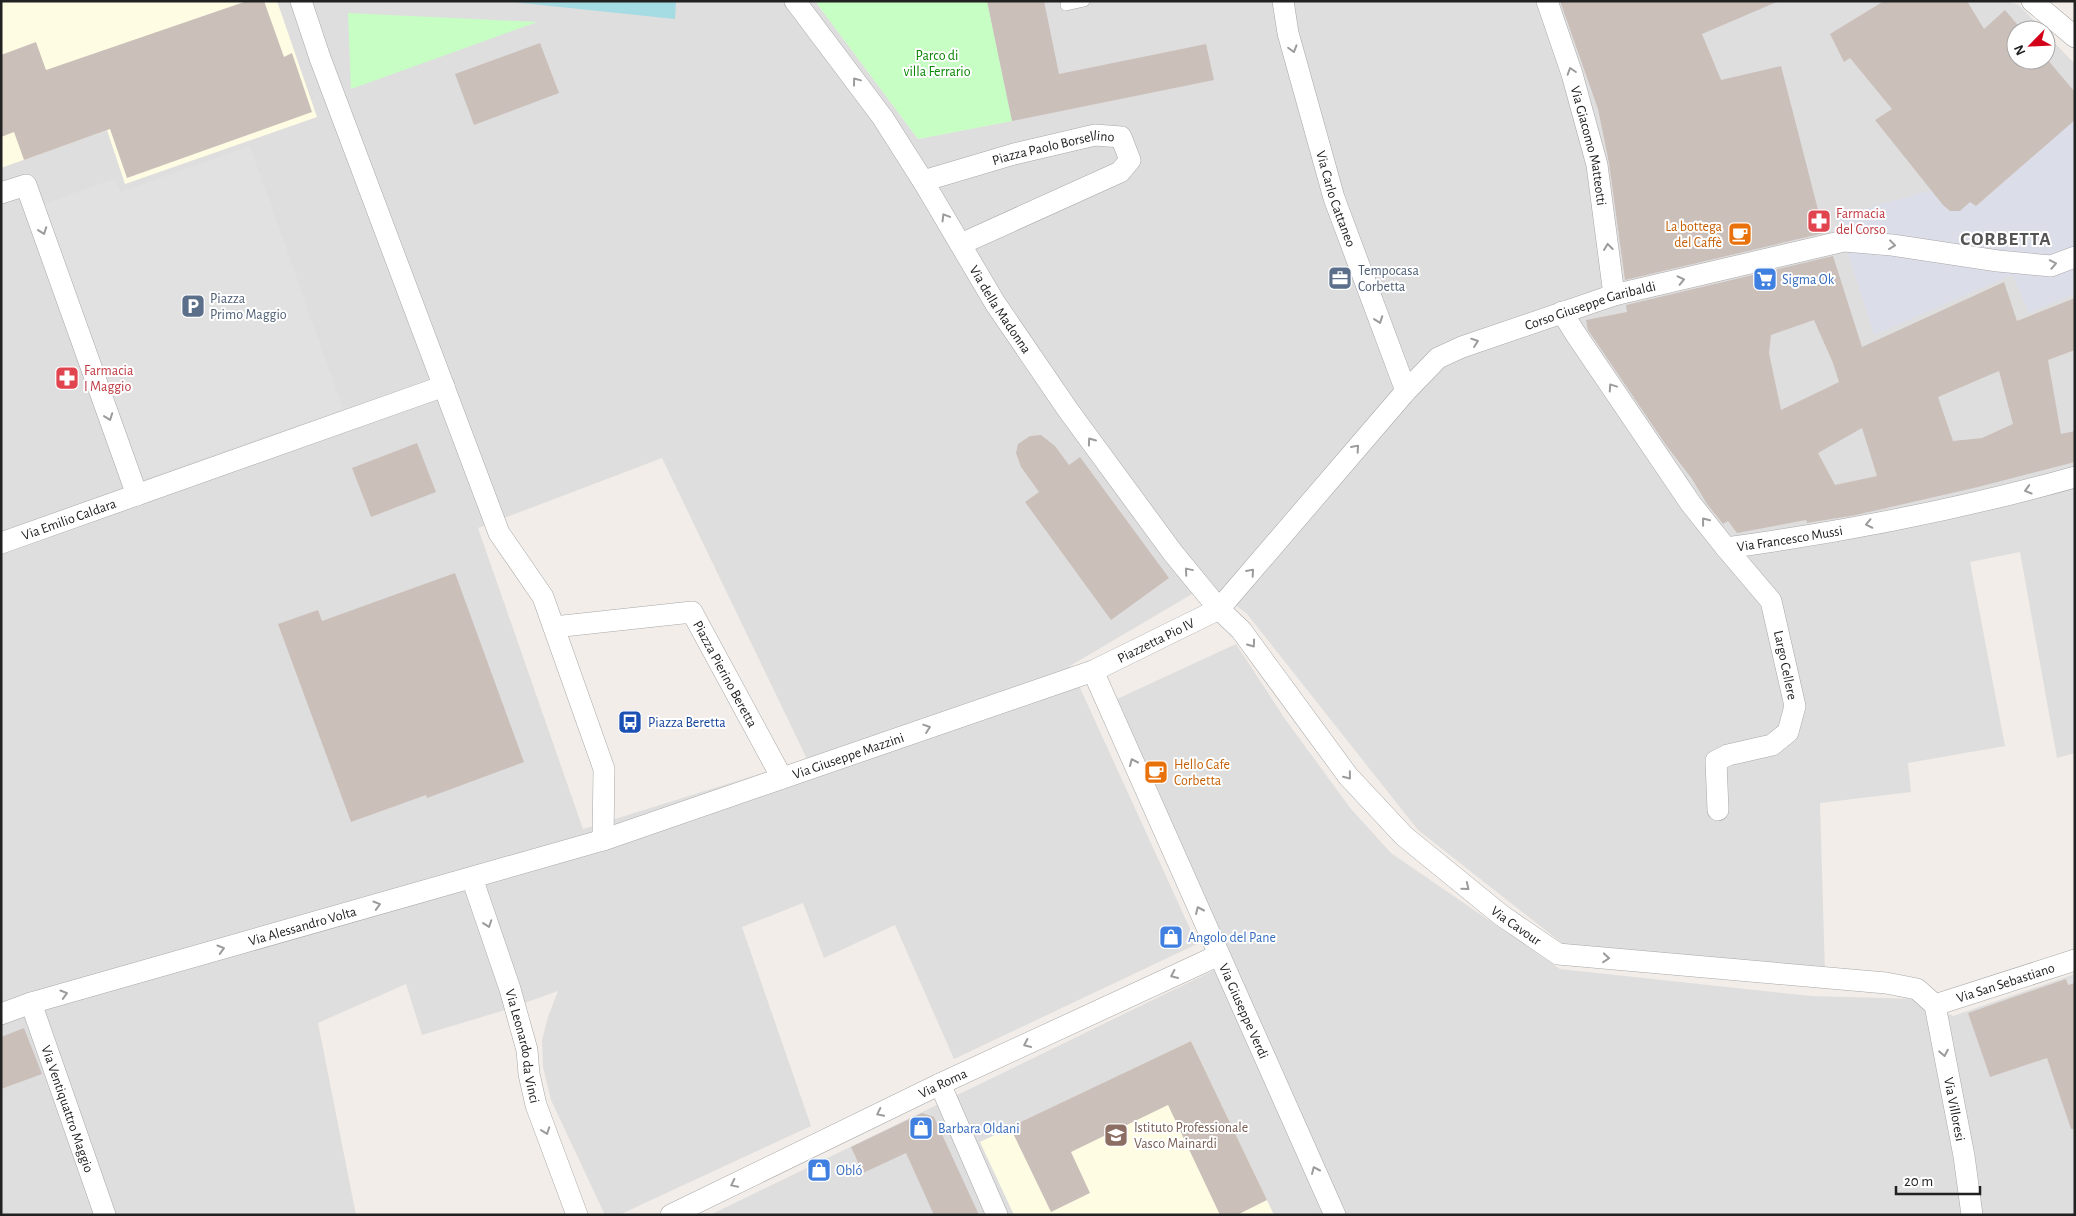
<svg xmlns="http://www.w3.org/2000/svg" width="2076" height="1216" font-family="'Alegreya Sans',sans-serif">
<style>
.residential{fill:#dfdede;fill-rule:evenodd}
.education{fill:#fffce4}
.park{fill:#c6fec3}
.parking{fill:#e1e1e1}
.plaza{fill:#dbdde8}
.water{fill:#a5dce3}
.building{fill:#cbbfba;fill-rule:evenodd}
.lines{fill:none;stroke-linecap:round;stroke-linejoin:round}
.service-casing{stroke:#a8a8a8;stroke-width:12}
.minor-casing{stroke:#a8a8a8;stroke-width:22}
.service{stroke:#fff;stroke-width:11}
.minor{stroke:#fff;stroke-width:21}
.oneway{stroke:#9b9b9b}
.labels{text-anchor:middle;stroke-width:4;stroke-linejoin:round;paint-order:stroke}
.park-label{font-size:14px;fill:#088604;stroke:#fff}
.street-label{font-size:14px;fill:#212121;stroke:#fff}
.health-label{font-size:14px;fill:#be3a42;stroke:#fff;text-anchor:start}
.food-label{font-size:14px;fill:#c56008;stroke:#fff;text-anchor:end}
.service-label{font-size:14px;fill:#4e5e75;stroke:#fff;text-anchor:start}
.shop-label{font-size:14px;fill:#366cbe;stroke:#fff;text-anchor:start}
.transit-label{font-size:14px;fill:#164399;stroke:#fff;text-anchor:start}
.education-label{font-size:14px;fill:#785e54;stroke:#fff;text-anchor:start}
.district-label{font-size:19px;font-weight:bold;letter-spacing:1px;fill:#545454;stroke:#fff}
</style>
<rect width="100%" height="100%" fill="#f2ede8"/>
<!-- residential -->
<g class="residential">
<path d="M1,1H815L918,139L1011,121L987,1H2005L2019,5L2043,30H2016V60H2046V34L2075,64V753L2057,758L2020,552L1970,562L2005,746L1908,763L1911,792L1820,803L1825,973L1563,944L1418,830L1247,614L1209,584L1070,666L1197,944L954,1059L895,925L824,958L803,903L742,927L811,1126L619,1215H605L551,1100L543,1067L542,1040L548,1017L558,991L505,1010L422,1035L406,984L318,1023L356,1215H1ZM662,458L807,759L583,829L478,528Z"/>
<path d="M1236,644L1285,719L1351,809L1391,853L1560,969L1811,996L1920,999L1953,1016L2075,974V1215H710L1233,961L1117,699Z"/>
</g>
<!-- education -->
<g class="education">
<path d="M1,1H277L317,117L125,184L107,130L1,168Z"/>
<path d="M1191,1041L1274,1215H1014L980,1142Z"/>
</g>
<!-- park -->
<g class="park">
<path d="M815,1H987L1012,121L918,139Z"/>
<path d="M348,13L537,22L351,89Z"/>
</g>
<!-- parking -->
<path class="parking" d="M250,146L343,409L141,480L43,204L115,179L120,192Z"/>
<!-- plaza -->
<path class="plaza" d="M2075,120V294L2029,313L2012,275L1874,335L1844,241L1838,216L1932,190L1942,197L1943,205L1950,211L1970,201L1976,206Z"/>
<!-- water -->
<path class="water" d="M488,1H671L676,2L675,19L512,2Z"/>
<!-- building -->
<g class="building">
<path d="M247,1H264L284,57L292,53L312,112L127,178L110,129L24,160L14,132L1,137V55L36,42L46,70Z"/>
<path d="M987,1H1044L1059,74L1206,44L1214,80L1012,121Z"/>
<path d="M1560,1H1779L1702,34L1721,80L1781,66L1824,233L1625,280L1609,163L1598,109Z"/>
<path d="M1884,1H1967L1984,29L2005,10L2022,30H2016V60H2046V58L2075,92V120L1976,206L1970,202L1960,211H1950L1943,205L1875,120L1892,109L1850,58L1844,62L1830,34Z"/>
<path d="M540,43L559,93L474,125L455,74Z"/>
<path d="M1833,256L1862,347L2004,282L2017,321L2075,298V350L2048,360L2061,434L2075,431V462L1978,487L1856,515L1807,523L1806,520L1737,533L1728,521L1723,524L1707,504L1692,479L1666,445L1588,330L1586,320L1627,312L1626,305ZM1814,320L1833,363L1839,382L1781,410L1769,353L1771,335ZM1999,371L2013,424L1982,438L1953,441L1938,397ZM1862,428L1877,476L1835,485L1818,453Z"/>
<path d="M1041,435L1055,446L1069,465L1080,457L1169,578L1111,620L1025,502L1039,492L1021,467L1016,453L1018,444L1030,436Z"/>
<path d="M417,443L436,492L371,517L352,468Z"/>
<path d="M455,573L524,762L427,798L426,795L351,822L278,624L318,610L322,621Z"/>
<path d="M2066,979L2068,985L2075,983V1129H2071L2047,1058L1990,1077L1968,1013Z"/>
<path d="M24,1028L42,1074L1,1089V1037Z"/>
<path d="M1191,1041L1267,1200L1237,1215H1220L1168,1105L1071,1152L1090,1193L1051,1212L1010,1127Z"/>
<path d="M922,1113L934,1117L979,1215H934L906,1153L863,1173L851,1147Z"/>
</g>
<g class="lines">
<!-- service casing -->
<g class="service-casing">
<path id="service" d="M1066,5L1084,1"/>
</g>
<!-- minor casing -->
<g class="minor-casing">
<g id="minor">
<path d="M301,1L320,58L499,533L543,597L604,769L603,840"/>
<path id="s1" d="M795,1L883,118L923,181L995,303L1068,410L1173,553L1219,609L1241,630L1348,776L1404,836L1501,915L1558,954L1886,983L1917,989L1935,1005"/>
<path id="s2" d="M1283,1L1288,33L1334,198L1406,391"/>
<path id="s3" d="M1547,1L1572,74L1597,165L1614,295"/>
<path d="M2032,1L2075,37"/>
<path id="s4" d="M923,181L1014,154L1095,135L1121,137L1130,160L1120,172L961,244"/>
<path d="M1,193L26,185L137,495"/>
<path id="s5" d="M1562,312L1575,333L1691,504L1726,548C1843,532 1961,509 2075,477"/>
<path id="s6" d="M1,543L444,386"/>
<path id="s7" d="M554,627L692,612L782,778"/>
<path id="s8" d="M1093,671L1335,1215"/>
<path d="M1718,810L1716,761L1728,755L1772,745L1788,732L1795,706L1771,601L1726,548"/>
<path id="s9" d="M472,878L510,989L527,1050L529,1074L536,1105L577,1215"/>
<path id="s10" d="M31,1003L105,1215"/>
<path id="s11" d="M1935,1005L1964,1156L1972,1215"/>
<path id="s12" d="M1935,1005L2075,960"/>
<path id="s13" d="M1,1014L31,1003L603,840L1093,671L1219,609L1406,391L1438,358L1462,347L1614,295L1844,241L1892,245L1998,261L2051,266L2075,257"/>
<path d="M940,1084L997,1215"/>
<path id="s14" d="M671,1215L940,1084L1219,955"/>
</g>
</g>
<!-- service -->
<use href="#service" class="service"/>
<!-- minor -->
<use href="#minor" class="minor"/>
</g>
<!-- one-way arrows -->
<defs><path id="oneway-chevron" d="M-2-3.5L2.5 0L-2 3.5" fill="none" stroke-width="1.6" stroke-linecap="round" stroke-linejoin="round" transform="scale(1.25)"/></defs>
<g class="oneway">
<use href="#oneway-chevron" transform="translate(1293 49) rotate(74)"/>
<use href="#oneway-chevron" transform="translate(1571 71) rotate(-108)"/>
<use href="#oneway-chevron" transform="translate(856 81) rotate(-127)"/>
<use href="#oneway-chevron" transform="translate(945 217) rotate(-121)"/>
<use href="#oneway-chevron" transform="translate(43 231) rotate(70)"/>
<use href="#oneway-chevron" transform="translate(1892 245) rotate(7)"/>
<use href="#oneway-chevron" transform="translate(1608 247) rotate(-97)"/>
<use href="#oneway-chevron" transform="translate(2053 264) rotate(-11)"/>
<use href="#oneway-chevron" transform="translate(1681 280) rotate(-13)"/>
<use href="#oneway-chevron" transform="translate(1379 320) rotate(70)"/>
<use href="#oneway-chevron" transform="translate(1475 342) rotate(-19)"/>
<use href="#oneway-chevron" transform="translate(1612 387) rotate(-124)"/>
<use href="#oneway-chevron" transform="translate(109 417) rotate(70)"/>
<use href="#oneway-chevron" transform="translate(1091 441) rotate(-126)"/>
<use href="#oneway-chevron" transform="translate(1356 448) rotate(-49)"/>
<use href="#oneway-chevron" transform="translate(2028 490) rotate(164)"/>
<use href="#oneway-chevron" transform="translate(1705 521) rotate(-128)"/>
<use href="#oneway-chevron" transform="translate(1869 524) rotate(168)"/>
<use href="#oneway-chevron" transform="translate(1188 571) rotate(-130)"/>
<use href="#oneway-chevron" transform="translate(1251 572) rotate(-49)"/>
<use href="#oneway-chevron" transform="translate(1252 644) rotate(54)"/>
<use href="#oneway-chevron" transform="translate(927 728) rotate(-19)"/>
<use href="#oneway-chevron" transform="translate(1133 762) rotate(-114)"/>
<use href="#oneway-chevron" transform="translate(1348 776) rotate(51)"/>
<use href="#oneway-chevron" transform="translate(1466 887) rotate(39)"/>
<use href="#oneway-chevron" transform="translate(377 905) rotate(-16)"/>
<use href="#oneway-chevron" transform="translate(1199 910) rotate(-114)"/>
<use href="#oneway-chevron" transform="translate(488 924) rotate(71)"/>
<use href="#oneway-chevron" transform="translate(221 949) rotate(-16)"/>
<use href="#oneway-chevron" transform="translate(1606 958) rotate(5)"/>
<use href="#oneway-chevron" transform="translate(1174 975) rotate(155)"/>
<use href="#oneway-chevron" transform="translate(64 994) rotate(-16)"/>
<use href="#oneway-chevron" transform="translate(1027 1044) rotate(155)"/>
<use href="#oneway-chevron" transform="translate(1944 1053) rotate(79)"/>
<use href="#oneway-chevron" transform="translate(880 1113) rotate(154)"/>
<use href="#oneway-chevron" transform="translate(546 1131) rotate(70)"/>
<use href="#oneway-chevron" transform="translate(1315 1170) rotate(-114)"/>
<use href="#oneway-chevron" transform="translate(734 1184) rotate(154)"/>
</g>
<!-- icons -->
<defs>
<g id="pharmacy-square" transform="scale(1.25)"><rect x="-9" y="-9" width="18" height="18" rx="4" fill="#e0444e" stroke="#fff"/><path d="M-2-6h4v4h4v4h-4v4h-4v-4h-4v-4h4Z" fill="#fff"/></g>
<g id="cafe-square" transform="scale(1.25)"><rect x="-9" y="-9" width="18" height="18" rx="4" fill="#e8710a" stroke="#fff"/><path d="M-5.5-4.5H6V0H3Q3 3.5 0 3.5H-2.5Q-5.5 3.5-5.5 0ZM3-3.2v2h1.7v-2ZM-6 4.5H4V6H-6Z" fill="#fff"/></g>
<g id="office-square" transform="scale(1.25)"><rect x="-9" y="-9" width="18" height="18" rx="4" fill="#5c6f8a" stroke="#fff"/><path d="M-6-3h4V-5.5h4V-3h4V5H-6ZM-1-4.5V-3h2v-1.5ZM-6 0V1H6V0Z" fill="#fff"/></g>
<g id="supermarket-square" transform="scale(1.25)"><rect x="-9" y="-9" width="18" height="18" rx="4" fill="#3f7fe0" stroke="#fff"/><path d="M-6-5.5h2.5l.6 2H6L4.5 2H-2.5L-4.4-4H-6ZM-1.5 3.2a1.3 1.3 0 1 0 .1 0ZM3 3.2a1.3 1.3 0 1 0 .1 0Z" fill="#fff"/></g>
<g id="parking-square" transform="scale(1.25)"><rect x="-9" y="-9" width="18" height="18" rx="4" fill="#5c6f8a" stroke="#fff"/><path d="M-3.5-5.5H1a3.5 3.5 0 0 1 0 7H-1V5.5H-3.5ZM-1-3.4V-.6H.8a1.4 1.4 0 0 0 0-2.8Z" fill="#fff"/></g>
<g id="bus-square" transform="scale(1.25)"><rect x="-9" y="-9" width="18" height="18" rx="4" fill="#1a4fb4" stroke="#fff"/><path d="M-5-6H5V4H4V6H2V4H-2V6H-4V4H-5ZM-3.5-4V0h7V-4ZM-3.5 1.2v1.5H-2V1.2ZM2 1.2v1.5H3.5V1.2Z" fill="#fff"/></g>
<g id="shop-square" transform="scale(1.25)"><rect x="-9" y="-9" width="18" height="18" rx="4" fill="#3f7fe0" stroke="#fff"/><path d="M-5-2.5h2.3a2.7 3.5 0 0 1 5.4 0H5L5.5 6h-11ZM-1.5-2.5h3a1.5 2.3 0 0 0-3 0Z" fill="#fff"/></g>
<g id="school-square" transform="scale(1.25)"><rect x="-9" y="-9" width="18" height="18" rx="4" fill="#8d6e63" stroke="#fff"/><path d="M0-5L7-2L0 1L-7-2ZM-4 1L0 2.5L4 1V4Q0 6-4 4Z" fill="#fff"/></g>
</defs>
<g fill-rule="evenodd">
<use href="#pharmacy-square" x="1819" y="221"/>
<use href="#cafe-square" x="1740" y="234"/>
<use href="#office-square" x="1340" y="278"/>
<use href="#supermarket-square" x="1765" y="279"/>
<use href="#parking-square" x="193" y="306"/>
<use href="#pharmacy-square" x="67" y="378"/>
<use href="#bus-square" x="630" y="722"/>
<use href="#cafe-square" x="1156" y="772"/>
<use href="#shop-square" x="1171" y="937"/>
<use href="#shop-square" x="921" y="1128"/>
<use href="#school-square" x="1116" y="1135"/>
<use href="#shop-square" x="819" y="1170"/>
</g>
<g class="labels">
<!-- park labels -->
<g class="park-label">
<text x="937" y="60">Parco di<tspan x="937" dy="16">villa Ferrario</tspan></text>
</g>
<!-- street labels -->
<g class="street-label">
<text dy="5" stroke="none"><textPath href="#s3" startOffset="151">Via Giacomo Matteotti</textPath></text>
<text dy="5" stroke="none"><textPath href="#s4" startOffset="135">Piazza Paolo Borsellino</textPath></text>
<text dy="5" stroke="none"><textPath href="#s2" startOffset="205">Via Carlo Cattaneo</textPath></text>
<text dy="5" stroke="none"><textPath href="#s13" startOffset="1780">Corso Giuseppe Garibaldi</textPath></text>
<text dy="5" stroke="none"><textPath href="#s1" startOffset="371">Via della Madonna</textPath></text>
<text dy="5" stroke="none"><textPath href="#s6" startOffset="72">Via Emilio Caldara</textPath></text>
<text dy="5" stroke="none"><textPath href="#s5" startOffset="352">Via Francesco Mussi</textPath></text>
<text dy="5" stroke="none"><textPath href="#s13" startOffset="1215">Piazzetta Pio IV</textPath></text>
<text transform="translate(1786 665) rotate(78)" y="5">Largo Cellere</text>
<text dy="5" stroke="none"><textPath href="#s7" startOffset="209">Piazza Pierino Beretta</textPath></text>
<text dy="5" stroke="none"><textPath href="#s13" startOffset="886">Via Giuseppe Mazzini</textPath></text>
<text dy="5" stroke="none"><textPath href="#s1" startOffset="1179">Via Cavour</textPath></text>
<text dy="5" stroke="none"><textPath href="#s13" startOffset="314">Via Alessandro Volta</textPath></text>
<text dy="5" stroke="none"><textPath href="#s12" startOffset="74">Via San Sebastiano</textPath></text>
<text dy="5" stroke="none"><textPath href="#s8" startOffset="372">Via Giuseppe Verdi</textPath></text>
<text dy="5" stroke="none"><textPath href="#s9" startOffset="176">Via Leonardo da Vinci</textPath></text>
<text dy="5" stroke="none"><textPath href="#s14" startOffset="302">Via Roma</textPath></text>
<text dy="5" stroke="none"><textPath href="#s10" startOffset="112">Via Ventiquattro Maggio</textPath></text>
<text dy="5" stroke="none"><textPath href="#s11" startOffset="106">Via Villoresi</textPath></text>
</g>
<!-- health labels -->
<g class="health-label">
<text x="1836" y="218">Farmacia<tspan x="1836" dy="16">del Corso</tspan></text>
<text x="84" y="375">Farmacia<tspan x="84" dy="16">I Maggio</tspan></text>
</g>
<!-- food labels -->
<g class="food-label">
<text x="1722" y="231">La bottega<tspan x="1722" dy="16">del Caffè</tspan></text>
<text x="1174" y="769" text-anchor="start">Hello Cafe<tspan x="1174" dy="16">Corbetta</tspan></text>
</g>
<!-- service labels -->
<g class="service-label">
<text x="1358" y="275">Tempocasa<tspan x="1358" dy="16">Corbetta</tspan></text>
<text x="210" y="303">Piazza<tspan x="210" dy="16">Primo Maggio</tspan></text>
</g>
<!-- shop labels -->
<g class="shop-label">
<text x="1782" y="284">Sigma Ok</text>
<text x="1188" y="942">Angolo del Pane</text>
<text x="938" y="1133">Barbara Oldani</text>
<text x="836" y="1175">Obló</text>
</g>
<!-- transit labels -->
<g class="transit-label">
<text x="648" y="727">Piazza Beretta</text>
</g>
<!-- education labels -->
<g class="education-label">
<text x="1134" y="1132">Istituto Professionale<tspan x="1134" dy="16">Vasco Mainardi</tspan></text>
</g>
<!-- district labels -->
<g class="district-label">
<text x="2006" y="245">CORBETTA</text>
</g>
</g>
<!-- border -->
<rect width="2076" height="1216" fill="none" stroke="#212121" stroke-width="5"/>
<!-- north arrow -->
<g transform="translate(2031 45) rotate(246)"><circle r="24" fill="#ffffff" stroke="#a6a6a6"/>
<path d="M0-4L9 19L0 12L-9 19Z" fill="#d30019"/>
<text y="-8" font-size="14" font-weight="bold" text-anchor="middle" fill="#212121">N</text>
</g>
<!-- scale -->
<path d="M1896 1186v8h84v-8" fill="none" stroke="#212121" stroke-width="2.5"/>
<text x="1904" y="1186" font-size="15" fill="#212121" stroke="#ffffff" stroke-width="4" paint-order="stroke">20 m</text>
</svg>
